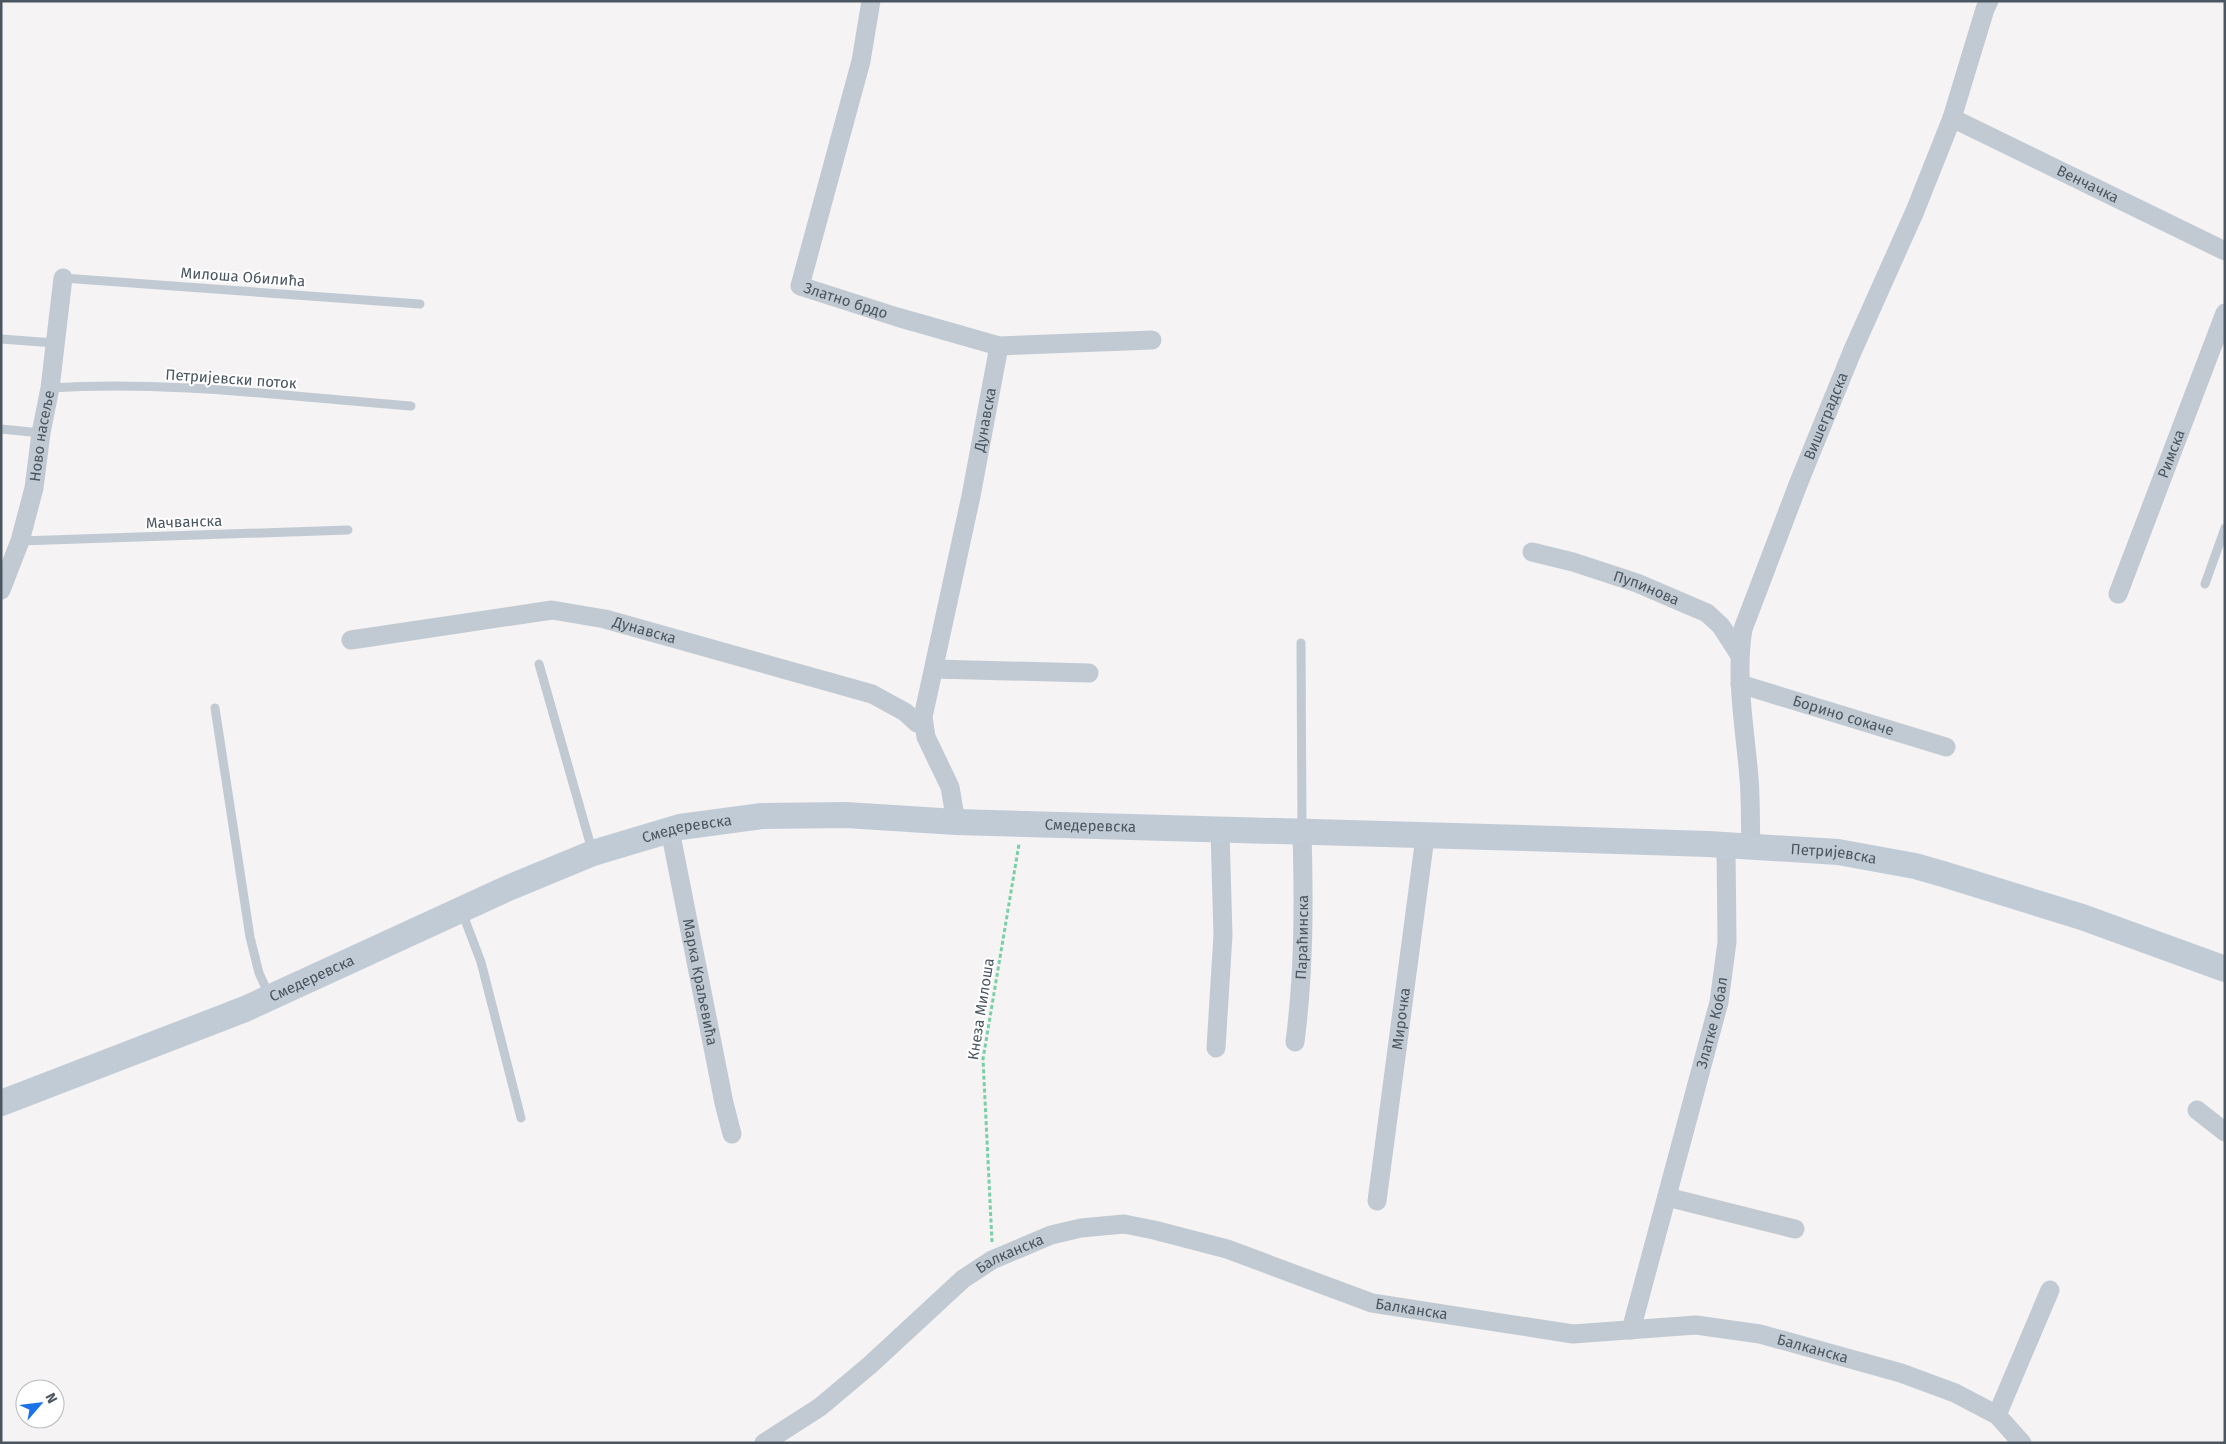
<svg xmlns="http://www.w3.org/2000/svg" width="2226" height="1444" font-family="'Fira Sans',sans-serif">
<style>
.lines{fill:none;stroke-linecap:round;stroke-linejoin:round}
.path{stroke:#7ad0a6;stroke-width:3;stroke-dasharray:4 2.5;stroke-linecap:butt}
.service{stroke:#c1cad2;stroke-width:9}
.minor{stroke:#c1cad2;stroke-width:19}
.secondary{stroke:#c1cbd6;stroke-width:26}
.labels{text-anchor:middle;stroke-width:4;stroke-linejoin:round;paint-order:stroke}
.street-label{font-size:15px;fill:#4a5661;stroke:#fff}
</style>
<rect width="100%" height="100%" fill="#f5f3f3"/>
<g class="lines">
<!-- path -->
<path class="path" d="M992,1242L983,1059L1019,844"/>
<!-- service -->
<g class="service">
<path d="M63,278L420,304"/>
<path d="M1,339L55,343"/>
<path d="M50,388C166,380 294,397 411,406"/>
<path d="M1,429L41,433"/>
<path d="M20,541L348,530"/>
<path d="M2205,584L2225,528"/>
<path d="M1301,643L1302,830"/>
<path d="M539,664L592,850"/>
<path d="M215,708L250,937L259,973L269,995"/>
<path d="M462,912L481,962L521,1118"/>
</g>
<!-- minor -->
<g class="minor">
<path id="s1" d="M871,1L861,61L800,286L897,317L999,346L1152,340"/>
<path id="s2" d="M1952,118L2225,251"/>
<path id="s3" d="M1532,552L1573,562L1637,583L1707,613L1721,626L1739,654"/>
<path id="s4" d="M1,590L20,541L34,488L41,433L50,388L63,278"/>
<path id="s5" d="M2118,594L2225,313"/>
<path id="s6" d="M351,640L552,610L605,619L872,694L905,712L917,723L923,725"/>
<path d="M934,669L1089,673"/>
<path id="s7" d="M1740,684L1946,747"/>
<path id="s8" d="M956,822L950,787L926,737L923,717L971,496L999,346"/>
<path id="s9" d="M670,830L724,1103L732,1134"/>
<path id="s10" d="M1751,846C1750,824 1751,800 1749,778C1745,728 1735,678 1743,629L1799,482L1852,352L1915,211L1952,118L1985,9L1989,1"/>
<path id="s11" d="M1295,1042C1304,972 1304,904 1302,833"/>
<path d="M1216,1048L1223,935L1220,831"/>
<path d="M2197,1110L2225,1132"/>
<path d="M1667,1197L1795,1229"/>
<path id="s12" d="M1377,1201L1425,837"/>
<path id="s13" d="M1631,1330L1719,1002L1727,942L1726,846"/>
<path d="M1997,1415L2050,1290"/>
<path id="s14" d="M764,1443L820,1407L870,1365L963,1279L992,1260L1051,1235L1081,1228L1124,1224L1154,1230L1227,1249L1372,1303L1573,1334L1696,1325L1760,1334L1901,1373L1955,1393L1997,1415L2022,1443"/>
</g>
<!-- secondary -->
<path class="secondary" id="s15" d="M1,1103L245,1009L506,889L593,853L680,827L762,816L846,815L956,822L1524,838L1708,844L1838,852L1915,866L1943,874L2082,917L2225,969"/>
</g>
<g class="labels">
<!-- street labels -->
<g class="street-label">
<text dy="5" stroke="none"><textPath href="#s2" startOffset="151">Венчачка</textPath></text>
<text transform="translate(243 277) rotate(4)" y="5">Милоша Обилића</text>
<text dy="5" stroke="none"><textPath href="#s1" startOffset="342">Златно брдо</textPath></text>
<text transform="translate(231 379) rotate(4)" y="5">Петријевски поток</text>
<text dy="5" stroke="none"><textPath href="#s10" startOffset="446">Вишеградска</textPath></text>
<text dy="5" stroke="none"><textPath href="#s8" startOffset="415">Дунавска</textPath></text>
<text dy="5" stroke="none"><textPath href="#s4" startOffset="160">Ново насеље</textPath></text>
<text dy="5" stroke="none"><textPath href="#s5" startOffset="150">Римска</textPath></text>
<text transform="translate(184 522) rotate(-2)" y="5">Мачванска</text>
<text dy="5" stroke="none"><textPath href="#s3" startOffset="120">Пупинова</textPath></text>
<text dy="5" stroke="none"><textPath href="#s6" startOffset="298">Дунавска</textPath></text>
<text dy="5" stroke="none"><textPath href="#s7" startOffset="108">Борино сокаче</textPath></text>
<text dy="5" stroke="none"><textPath href="#s15" startOffset="1145">Смедеревска</textPath></text>
<text dy="5" stroke="none"><textPath href="#s15" startOffset="740">Смедеревска</textPath></text>
<text dy="5" stroke="none"><textPath href="#s15" startOffset="1889">Петријевска</textPath></text>
<text dy="5" stroke="none"><textPath href="#s11" startOffset="105">Параћинска</textPath></text>
<text dy="5" stroke="none"><textPath href="#s15" startOffset="335">Смедеревска</textPath></text>
<text dy="5" stroke="none"><textPath href="#s9" startOffset="155">Марка Краљевића</textPath></text>
<text transform="translate(981 1009) rotate(-81)" y="5">Кнеза Милоша</text>
<text dy="5" stroke="none"><textPath href="#s12" startOffset="184">Мирочка</textPath></text>
<text dy="5" stroke="none"><textPath href="#s13" startOffset="318">Златке Кобал</textPath></text>
<text dy="5" stroke="none"><textPath href="#s14" startOffset="312">Балканска</textPath></text>
<text dy="5" stroke="none"><textPath href="#s14" startOffset="732">Балканска</textPath></text>
<text dy="5" stroke="none"><textPath href="#s14" startOffset="1138">Балканска</textPath></text>
</g>
</g>
<!-- border -->
<rect width="2226" height="1444" fill="none" stroke="#4a5661" stroke-width="5"/>
<!-- north arrow -->
<g transform="translate(40 1404) rotate(62)"><circle r="24" fill="#ffffff" stroke="#b7bbc0"/>
<path d="M0-4L9 19L0 12L-9 19Z" fill="#1a73e8"/>
<text y="-8" font-size="14" font-weight="bold" text-anchor="middle" fill="#4a5661">N</text>
</g>
</svg>
